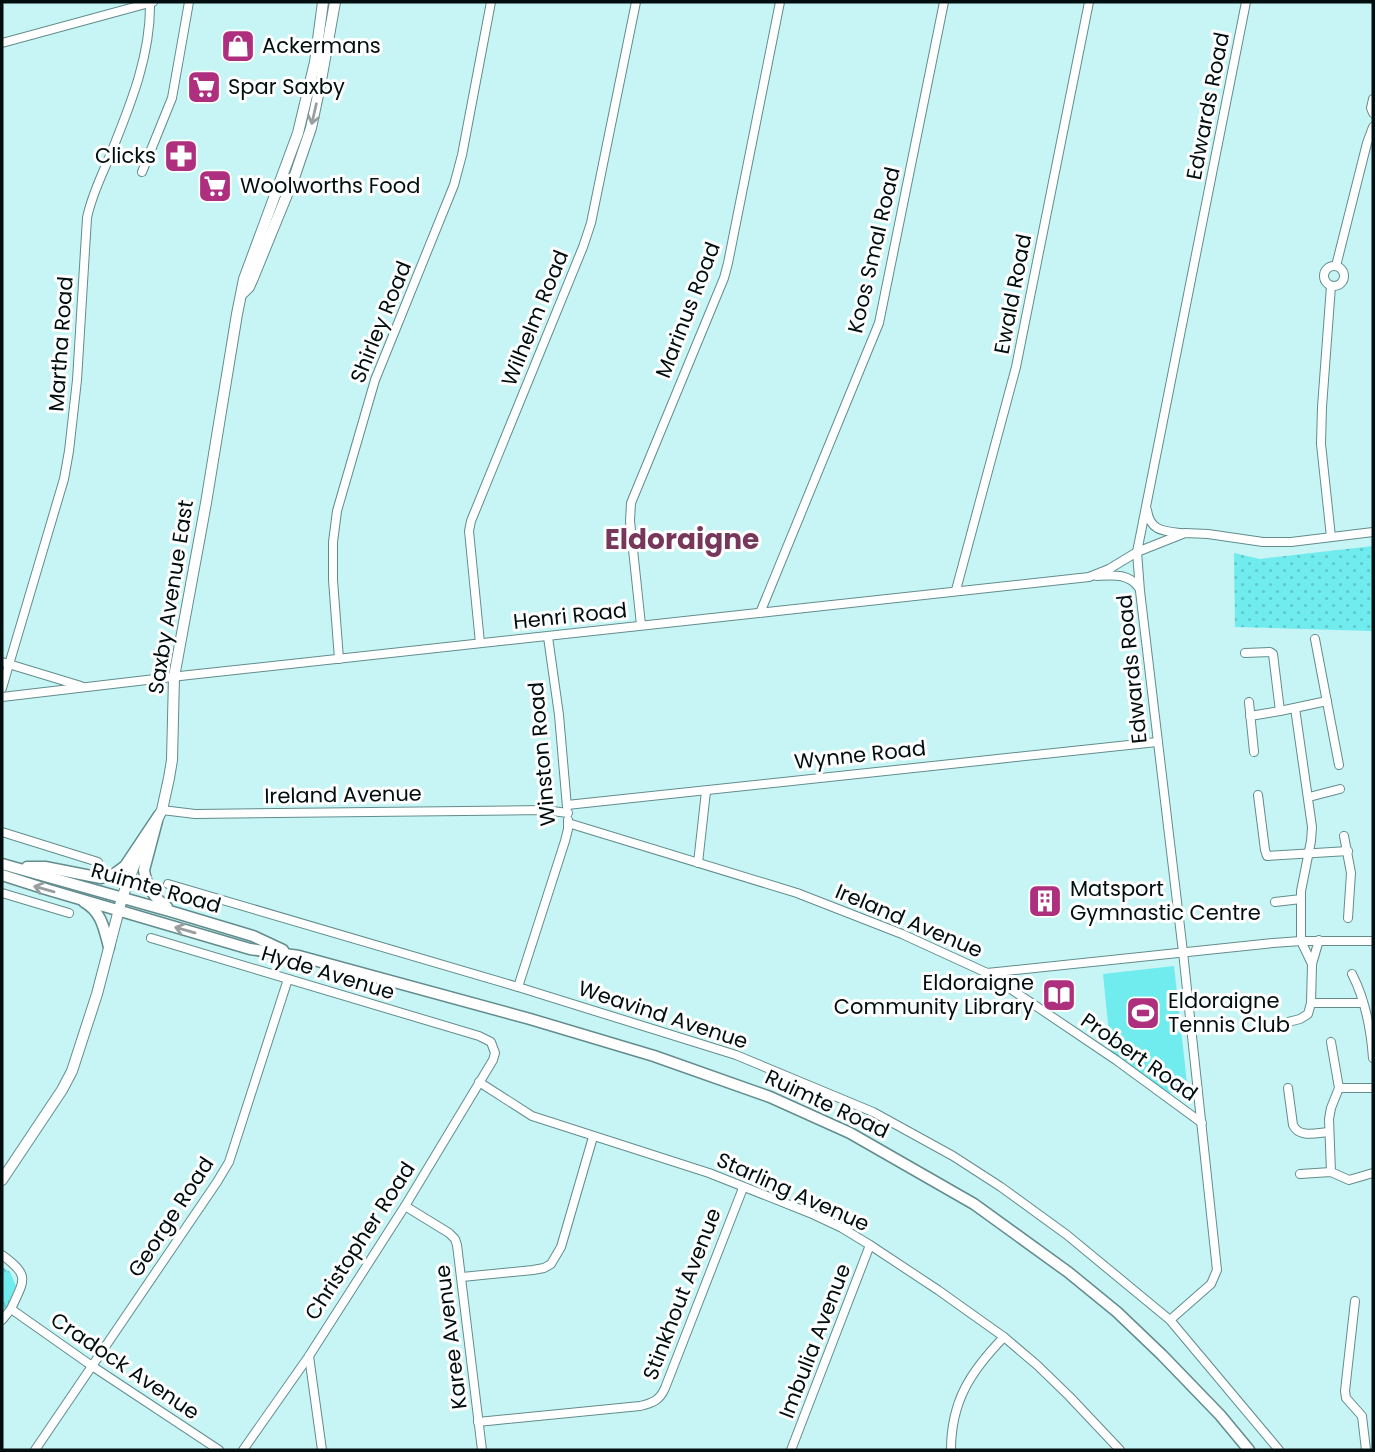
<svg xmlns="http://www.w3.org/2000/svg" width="1375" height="1452" font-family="Poppins,sans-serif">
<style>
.grass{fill:url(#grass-dots)}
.park{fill:url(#park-tufts)}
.pitch{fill:#70ebee}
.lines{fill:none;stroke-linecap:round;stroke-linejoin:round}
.minor-casing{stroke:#628c8d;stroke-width:10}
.tertiary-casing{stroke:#628c8d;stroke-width:12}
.secondary-casing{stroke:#628c8d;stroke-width:13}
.minor{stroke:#fff;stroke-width:8}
.tertiary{stroke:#fff;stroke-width:10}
.secondary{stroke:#fff;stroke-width:10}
.oneway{stroke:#999f9f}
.labels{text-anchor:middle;stroke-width:6;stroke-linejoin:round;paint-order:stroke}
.poi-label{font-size:21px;fill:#010e0f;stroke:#fff;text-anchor:start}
.street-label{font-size:21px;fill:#010e0f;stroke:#fff}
.district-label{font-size:28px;font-weight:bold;fill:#77375b;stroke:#fff}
</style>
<defs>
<pattern id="grass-dots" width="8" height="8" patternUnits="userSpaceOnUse" patternTransform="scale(1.75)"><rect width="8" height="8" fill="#70ebee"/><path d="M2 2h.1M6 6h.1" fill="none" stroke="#5fc8cb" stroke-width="1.8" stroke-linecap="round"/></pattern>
<pattern id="park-tufts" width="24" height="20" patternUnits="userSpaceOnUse" patternTransform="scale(1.75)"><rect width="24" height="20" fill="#70ebee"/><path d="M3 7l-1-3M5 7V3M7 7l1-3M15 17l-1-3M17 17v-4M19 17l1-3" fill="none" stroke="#5fc8cb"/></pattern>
</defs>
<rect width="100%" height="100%" fill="#c7f5f5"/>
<!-- grass -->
<path class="grass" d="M1373,546V607L1372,631L1235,627L1234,553L1260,559Z"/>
<!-- park -->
<path class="park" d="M2,1267L10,1272L16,1286L7,1307L2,1314Z"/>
<!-- pitch -->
<path class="pitch" d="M1174,966L1188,1092L1167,1093L1111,1053L1103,974Z"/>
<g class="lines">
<!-- minor casing -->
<g class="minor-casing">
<g id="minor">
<path d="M2,43L153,2"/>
<path d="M1373,99L1371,108L1373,113"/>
<path d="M142,172L172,98L189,2"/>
<circle cx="1334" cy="276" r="10"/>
<path d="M1336,266L1367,143L1373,127"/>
<path d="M1147,510C1150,531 1163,531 1181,533"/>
<path d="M1331,537L1321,444L1322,407L1331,286"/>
<path d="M1097,576C1113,575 1129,573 1139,588"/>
<path d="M956,590L1016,367L1089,2"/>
<path d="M760,613L879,323L944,2"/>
<path d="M641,625L630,521L631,503L724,278L728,263L780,2"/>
<path d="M548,637L559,715L567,807"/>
<path d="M1315,639L1339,765"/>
<path d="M480,643L469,531L471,521L583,247L591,223L636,2"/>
<path d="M1245,653L1270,652L1273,654L1280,711"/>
<path d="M339,659L333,580V542L337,511L375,380L454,185L462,155L491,2"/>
<path d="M2,662L81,686"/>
<path d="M2,688L64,479L69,451L77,380L87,218C91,197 101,177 109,158C129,108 151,57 150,2"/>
<path d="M2,697L189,675L1089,577L1109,569L1137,552L1185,533L1208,534L1263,542H1291L1373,532"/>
<path d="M1249,702L1254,752"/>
<path d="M1295,708L1312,827L1311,841L1301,891V941L1312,964"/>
<path d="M1250,716L1280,711L1327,701"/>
<path d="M1258,795L1265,850L1267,856L1348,851"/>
<path d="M1309,797L1340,789"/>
<path d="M567,805L1157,742"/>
<path d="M162,810L195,814L544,810L568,813"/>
<path d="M568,823L797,893L902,934L987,973L1273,943L1301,941H1373"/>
<path d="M2,832L98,862"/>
<path d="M1344,836L1351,873L1348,918"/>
<path d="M698,863L706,791"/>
<path d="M168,884L518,987L736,1055L873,1112L953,1156L1001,1187L1067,1235L1170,1320L1279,1450"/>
<path d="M2,893L69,913"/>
<path d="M1275,902L1301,899"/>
<path d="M151,938L479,1036L491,1042L495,1053L493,1060L405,1206L309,1356L243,1450"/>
<path d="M987,973L1116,1060L1202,1123"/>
<path d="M1352,974C1365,999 1371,1031 1373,1058"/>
<path d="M518,987L565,841L568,829V820"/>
<path d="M1311,1003H1363"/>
<path d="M1284,1023L1300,1019L1308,1014L1311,1003L1312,964L1319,940"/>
<path d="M1331,1042L1339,1088L1331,1108L1329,1119L1331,1172"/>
<path d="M479,1082L532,1116L709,1173L810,1213L842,1228L870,1245L938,1290L1004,1337L1037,1365L1069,1396L1120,1450"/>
<path d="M1288,1088L1293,1125C1299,1138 1316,1133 1329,1132"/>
<path d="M1339,1088H1373"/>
<path d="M1300,1174L1331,1172L1349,1180L1373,1173"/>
<path d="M405,1206L449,1233L455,1239L457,1245L482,1450"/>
<path d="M2,1255C31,1276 24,1280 11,1309"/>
<path d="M462,1277L533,1270L544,1268L551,1264L561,1247L593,1137"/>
<path d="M1355,1301L1345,1391L1346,1398L1362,1416L1366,1450"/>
<path d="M2,1320L11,1309L92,1366L219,1450"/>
<path d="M1170,1320L1211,1284L1217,1270L1183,952L1140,591L1137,552L1246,2"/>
<path d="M309,1356L322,1450"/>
<path d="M478,1422L640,1406C653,1403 660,1400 665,1388L743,1188"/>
<path d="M35,1450L217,1182L229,1162L288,979"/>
<path d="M791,1450L870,1245"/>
<path d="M951,1450C951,1401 971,1371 1004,1337"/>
</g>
</g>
<!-- tertiary casing -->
<g class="tertiary-casing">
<g id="tertiary">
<path d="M242,294L249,287L253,278L295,175L311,128L320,86L335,2"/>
<path d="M156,822L162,810L169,778L172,760L174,677L206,503L237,314L244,279L298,133L315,62L323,2"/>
<path d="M2,1180L62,1090L72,1071L97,994L122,898L134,866L146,842"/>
</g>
</g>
<!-- secondary casing -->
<g class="secondary-casing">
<g id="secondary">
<path d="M157,821L144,870C146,886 154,898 167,907"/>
<path d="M2,864L173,912L253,936L283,950"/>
<path d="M27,867H45L101,878L113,875L125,866L159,815"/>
<path d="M2,875L49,890L250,949L299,956L530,1019L654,1056L770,1097L850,1133L974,1204L1068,1272L1117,1312L1162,1355L1220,1415L1249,1450"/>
<path d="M84,902C102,912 104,929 109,947"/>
</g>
</g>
<!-- minor -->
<use href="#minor" class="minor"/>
<!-- tertiary -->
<use href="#tertiary" class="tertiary"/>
<!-- secondary -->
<use href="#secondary" class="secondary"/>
</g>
<!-- one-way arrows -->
<defs><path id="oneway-shaft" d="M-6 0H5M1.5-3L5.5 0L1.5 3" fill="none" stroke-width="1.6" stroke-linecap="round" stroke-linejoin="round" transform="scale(1.75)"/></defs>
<g class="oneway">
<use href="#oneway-shaft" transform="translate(314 114) rotate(103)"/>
<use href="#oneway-shaft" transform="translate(44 889) rotate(-164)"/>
<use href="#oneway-shaft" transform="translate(185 930) rotate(-164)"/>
</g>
<!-- icons -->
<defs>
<g id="shop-square" transform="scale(1.75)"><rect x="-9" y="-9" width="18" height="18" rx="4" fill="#ae2f7d" stroke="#fff"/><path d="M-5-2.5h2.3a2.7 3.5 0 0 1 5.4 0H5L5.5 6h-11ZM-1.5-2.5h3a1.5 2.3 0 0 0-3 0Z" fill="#fff"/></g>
<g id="supermarket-square" transform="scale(1.75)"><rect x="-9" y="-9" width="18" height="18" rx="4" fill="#ae2f7d" stroke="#fff"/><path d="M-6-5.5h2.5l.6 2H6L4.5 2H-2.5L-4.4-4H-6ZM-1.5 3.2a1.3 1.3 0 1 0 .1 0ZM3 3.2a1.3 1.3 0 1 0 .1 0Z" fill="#fff"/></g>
<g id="pharmacy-square" transform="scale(1.75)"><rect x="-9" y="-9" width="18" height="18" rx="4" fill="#ae2f7d" stroke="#fff"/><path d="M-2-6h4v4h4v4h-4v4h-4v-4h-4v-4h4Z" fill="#fff"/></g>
<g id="building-square" transform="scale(1.75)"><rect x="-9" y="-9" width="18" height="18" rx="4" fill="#ae2f7d" stroke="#fff"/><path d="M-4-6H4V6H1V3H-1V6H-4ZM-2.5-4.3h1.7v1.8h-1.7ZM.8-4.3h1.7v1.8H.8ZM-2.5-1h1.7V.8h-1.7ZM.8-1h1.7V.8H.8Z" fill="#fff"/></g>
<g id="library-square" transform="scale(1.75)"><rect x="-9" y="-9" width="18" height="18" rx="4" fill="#ae2f7d" stroke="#fff"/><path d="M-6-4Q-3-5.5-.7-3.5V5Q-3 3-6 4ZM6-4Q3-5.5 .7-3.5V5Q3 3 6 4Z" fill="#fff"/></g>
<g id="stadium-square" transform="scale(1.75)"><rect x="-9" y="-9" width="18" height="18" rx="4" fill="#ae2f7d" stroke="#fff"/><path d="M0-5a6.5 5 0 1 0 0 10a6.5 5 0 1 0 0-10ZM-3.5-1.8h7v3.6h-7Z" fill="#fff"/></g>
</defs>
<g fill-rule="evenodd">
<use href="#shop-square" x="238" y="46"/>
<use href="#supermarket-square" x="204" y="87"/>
<use href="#pharmacy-square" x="181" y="156"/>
<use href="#supermarket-square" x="215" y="186"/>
<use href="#building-square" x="1045" y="901"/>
<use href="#library-square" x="1059" y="995"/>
<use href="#stadium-square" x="1143" y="1013"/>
</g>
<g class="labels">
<!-- poi labels -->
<g class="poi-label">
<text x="262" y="53">Ackermans</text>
<text x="228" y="94">Spar Saxby</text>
<text x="156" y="163" text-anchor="end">Clicks</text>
<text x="240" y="193">Woolworths Food</text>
<text x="1070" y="896">Matsport<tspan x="1070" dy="24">Gymnastic Centre</tspan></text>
<text x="1034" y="990" text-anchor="end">Eldoraigne<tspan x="1034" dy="24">Community Library</tspan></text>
<text x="1168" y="1008">Eldoraigne<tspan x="1168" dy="24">Tennis Club</tspan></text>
</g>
<!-- street labels -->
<g class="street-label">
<text transform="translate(1208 106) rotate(-79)" y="7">Edwards Road</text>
<text transform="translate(874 250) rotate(-77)" y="7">Koos Smal Road</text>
<text transform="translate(1013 294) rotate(-79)" y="7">Ewald Road</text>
<text transform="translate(688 310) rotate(-69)" y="7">Marinus Road</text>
<text transform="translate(535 318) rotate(-68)" y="7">Wilhelm Road</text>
<text transform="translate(381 322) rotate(-68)" y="7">Shirley Road</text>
<text transform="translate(61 344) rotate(-86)" y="7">Martha Road</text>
<text transform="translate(171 597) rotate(-81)" y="7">Saxby Avenue East</text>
<text transform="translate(570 616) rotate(-6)" y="7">Henri Road</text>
<text transform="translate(1132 669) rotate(-96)" y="7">Edwards Road</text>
<text transform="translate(542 754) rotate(-95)" y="7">Winston Road</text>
<text transform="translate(860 755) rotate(-6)" y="7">Wynne Road</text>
<text transform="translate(343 795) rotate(-1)" y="7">Ireland Avenue</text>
<text transform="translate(156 888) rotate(16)" y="7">Ruimte Road</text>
<text transform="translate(909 921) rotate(23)" y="7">Ireland Avenue</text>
<text transform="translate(328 973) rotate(17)" y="7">Hyde Avenue</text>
<text transform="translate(663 1015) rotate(18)" y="7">Weavind Avenue</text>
<text transform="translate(1139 1057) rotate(35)" y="7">Probert Road</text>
<text transform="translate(827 1104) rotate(25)" y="7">Ruimte Road</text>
<text transform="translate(793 1192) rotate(24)" y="7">Starling Avenue</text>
<text transform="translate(171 1217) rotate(-57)" y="7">George Road</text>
<text transform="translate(360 1241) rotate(-57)" y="7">Christopher Road</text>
<text transform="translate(682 1294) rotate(-69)" y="7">Stinkhout Avenue</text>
<text transform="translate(451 1337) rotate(-97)" y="7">Karee Avenue</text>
<text transform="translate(815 1341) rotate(-69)" y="7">Imbulia Avenue</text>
<text transform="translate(125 1366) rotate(34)" y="7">Cradock Avenue</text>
</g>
<!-- district labels -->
<g class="district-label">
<text x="682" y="549">Eldoraigne</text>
</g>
</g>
<!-- border -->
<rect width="1375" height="1452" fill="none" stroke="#010e0f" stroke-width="7"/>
</svg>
